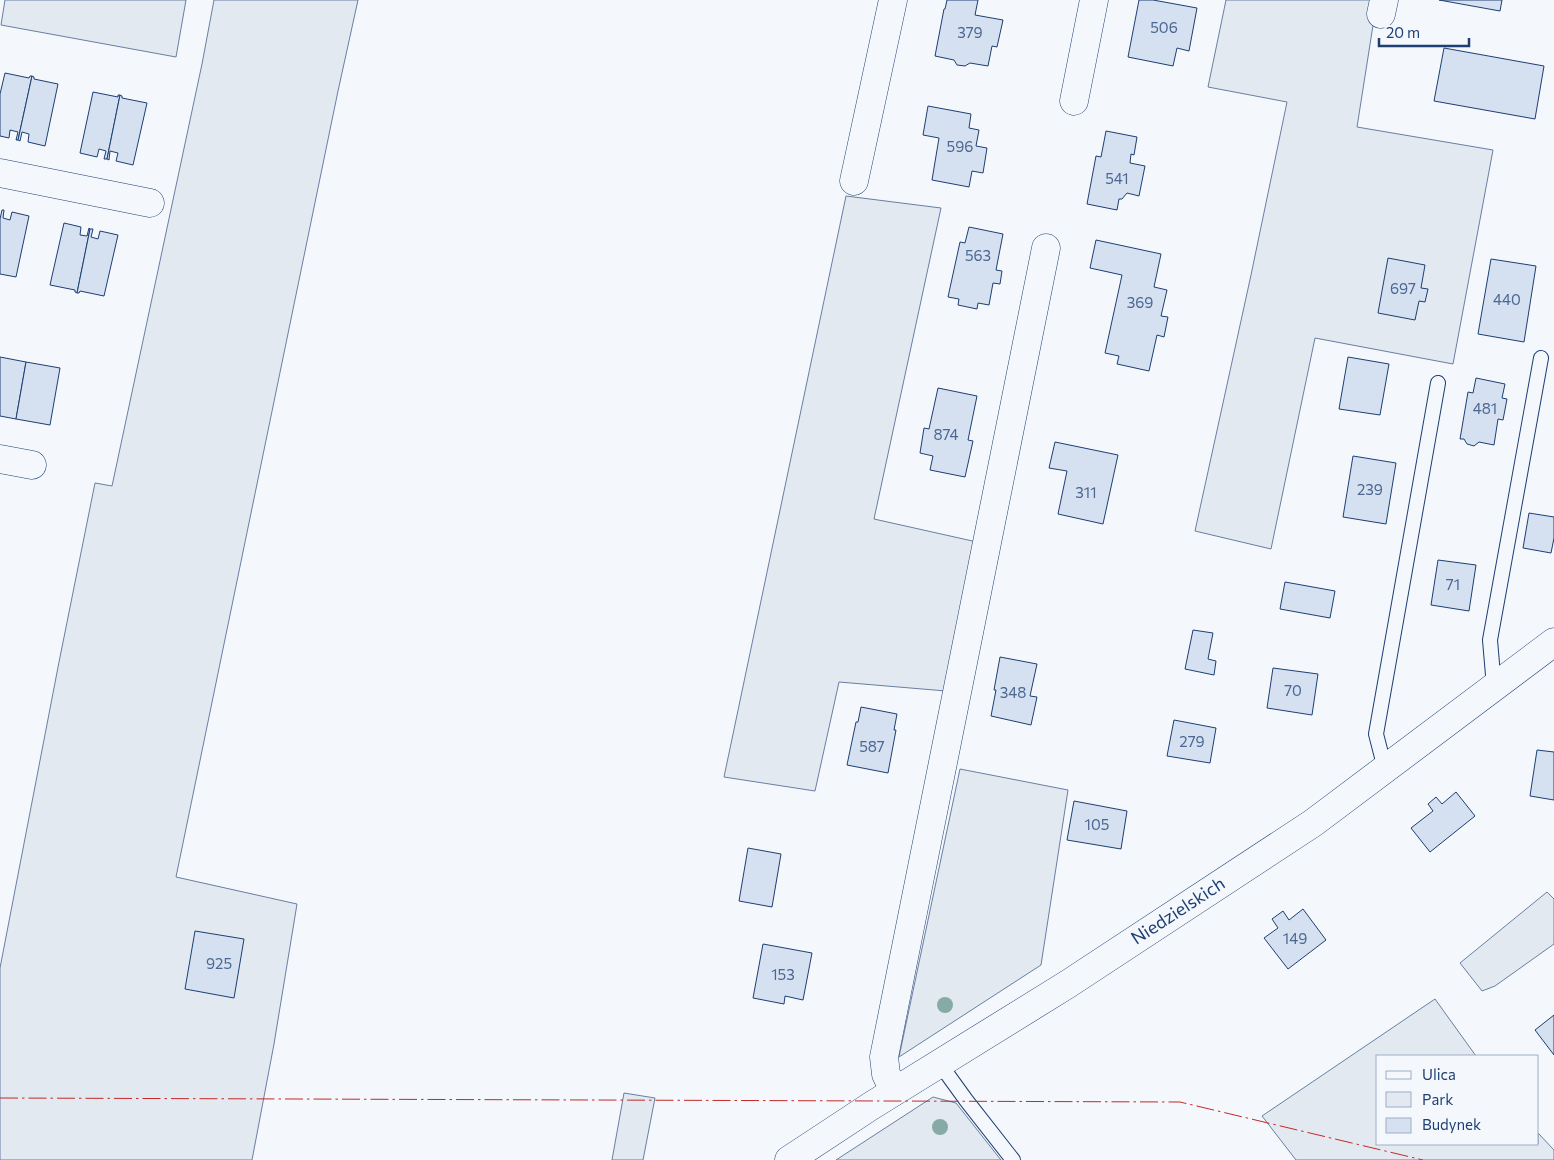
<svg xmlns="http://www.w3.org/2000/svg" width="1554" height="1160" font-family="Commissioner,sans-serif">
<style>
.green{fill:#e3e9f0;stroke:#687fa3}
.building{fill:#d5e0f0;stroke:#1d3f73}
.lines{fill:none;stroke-linecap:round;stroke-linejoin:round}
.lane-casing{stroke:#1d3f73;stroke-width:16}
.street-casing{stroke:#1d3f73;stroke-width:29}
.secondary-casing{stroke:#1d3f73;stroke-width:29}
.lane{stroke:#f4f7fb;stroke-width:14}
.street{stroke:#f4f7fb;stroke-width:28}
.secondary{stroke:#f4f7fb;stroke-width:28}
.power{stroke:#c62828;stroke-width:1;stroke-dasharray:18 4 2.5 4;stroke-linecap:butt}
.tree{fill:#86aba6}
.labels{text-anchor:middle;stroke-width:4;stroke-linejoin:round;paint-order:stroke}
.number-label{font-size:15px;fill:#4b6792}
.street-label{font-size:18px;fill:#1d3f73;stroke:#f4f7fb}
</style>
<rect width="100%" height="100%" fill="#f4f7fb"/>
<!-- green -->
<g class="green">
<path d="M5,0H186L176,57L1,25Z"/>
<path d="M214,0H358L338,91L176,877L297,904L274,1044L252,1160H0V968L59,662L95,483L112,486L202,64Z"/>
<path d="M1226,0H1377L1357,127L1493,150L1453,364L1315,338L1271,549L1195,531L1251,275L1287,102L1208,87Z"/>
<path d="M846,196L941,208L874,519L977,542L946,691L839,682L815,791L724,777Z"/>
<path d="M960,769L1068,790L1041,965L899,1057Z"/>
<path d="M1547,892L1554,899V944L1495,986L1482,991L1460,963Z"/>
<path d="M1435,999L1476,1056H1378V1144H1538V1133L1554,1150V1160H1296L1262,1116Z"/>
<path d="M624,1093L655,1098L643,1160H612Z"/>
<path d="M933,1097L956,1103L1001,1160H836Z"/>
</g>
<!-- building -->
<g class="building">
<path d="M947,0H978L975,15L1003,20L997,47L992,46L988,66L970,63L965,66L957,65L954,60L935,56L944,9H945Z"/>
<path d="M1139,0H1153L1197,8L1189,51L1177,48L1173,66L1128,57Z"/>
<path d="M1439,0H1502L1500,11Z"/>
<path d="M1444,48L1544,66L1535,119L1434,101Z"/>
<path d="M5,73L29,78L30,76H32L18,140H16L18,132L10,130L9,138L0,136V94Z"/>
<path d="M32,76L34,77V79L58,84L45,146L28,142L29,134L22,132L20,141L18,140Z"/>
<path d="M93,92L118,97V95H120L107,159H104L106,151L99,149L97,157L80,153Z"/>
<path d="M120,95L122,96V98L147,103L133,165L116,161L118,153L110,151L109,160L107,159Z"/>
<path d="M928,106L971,114L969,128L979,130L976,146L987,148L983,173L972,171L969,187L932,180L939,138L923,135Z"/>
<path d="M1106,131L1137,137L1134,155L1131,154L1130,163L1145,166L1139,196L1127,193L1122,199H1119L1117,210L1087,204L1096,156L1101,157Z"/>
<path d="M2,210H4L3,218L10,220L12,212L29,216L16,277L0,274V219Z"/>
<path d="M64,223L81,227L80,235L87,236L89,228L90,229L77,293L75,292V290L50,285Z"/>
<path d="M969,227L1003,234L996,270L1002,271L1000,284L993,283L989,305L978,303L977,309L958,305L959,299L948,297L960,242L965,243Z"/>
<path d="M90,229H93L91,237L98,239L100,231L118,235L104,296L80,291L79,293H77Z"/>
<path d="M1096,240L1161,254L1154,287L1167,290L1161,316L1168,317L1164,337L1157,335L1149,371L1117,364L1119,356L1105,353L1122,275L1090,268Z"/>
<path d="M1388,258L1425,265L1421,288L1428,289L1425,302L1419,301L1415,320L1378,313Z"/>
<path d="M1491,259L1536,266L1524,342L1478,334Z"/>
<path d="M0,357L26,362L16,419L0,416Z"/>
<path d="M1348,357L1389,364L1380,415L1339,409Z"/>
<path d="M26,362L60,368L50,425L16,419Z"/>
<path d="M1476,378L1505,384L1502,398L1507,399L1503,420L1498,419L1494,445L1479,442L1474,446L1467,444L1464,439H1460L1468,392L1473,393Z"/>
<path d="M938,388L977,396L968,440L973,441L965,477L930,470L933,456L920,453L924,428L929,429Z"/>
<path d="M1055,442L1118,455L1103,524L1058,514L1067,471L1049,468Z"/>
<path d="M1353,456L1396,463L1386,524L1343,517Z"/>
<path d="M1529,513L1554,517V538L1551,553L1523,548Z"/>
<path d="M1438,560L1476,565L1469,611L1431,605Z"/>
<path d="M1285,582L1335,591L1330,618L1280,609Z"/>
<path d="M1193,630L1213,633L1208,659L1216,661L1214,675L1185,669Z"/>
<path d="M1000,657L1037,664L1030,696L1037,697L1031,725L991,716L996,690H994Z"/>
<path d="M1273,668L1318,674L1312,715L1267,708Z"/>
<path d="M861,707L897,714L894,730H896L888,773L847,765L856,722H858Z"/>
<path d="M1174,720L1216,728L1210,763L1167,756Z"/>
<path d="M1537,750L1554,752V800L1530,796Z"/>
<path d="M1456,792L1475,816L1430,852L1411,828L1433,811L1428,804L1436,797L1442,804Z"/>
<path d="M1074,801L1127,811L1121,849L1067,840Z"/>
<path d="M748,848L781,854L772,907L739,901Z"/>
<path d="M1303,909L1326,940L1288,969L1264,938L1278,928L1272,919L1283,911L1289,920Z"/>
<path d="M195,931L244,939L234,998L185,989Z"/>
<path d="M763,944L812,953L803,1000L785,996L784,1004L753,998Z"/>
<path d="M1554,1015V1055L1535,1030Z"/>
</g>
<g class="lines">
<!-- lane casing -->
<g class="lane-casing">
<g id="lane">
<path d="M1494,687L1490,640L1541,358"/>
<path d="M1385,769L1376,734L1438,383"/>
<path d="M940,1064L966,1100L1013,1160"/>
</g>
</g>
<!-- street casing -->
<g class="street-casing">
<g id="street">
<path d="M1381,14L1384,0"/>
<path d="M1074,101L1094,0"/>
<path d="M0,173L150,203"/>
<path d="M854,181L893,0"/>
<path d="M0,459L32,465"/>
<path d="M894,1091L886,1074L884,1057L1046,248"/>
</g>
</g>
<!-- secondary casing -->
<g class="secondary-casing">
<path id="secondary" d="M789,1160L871,1106L1068,984L1313,823L1554,642"/>
</g>
<!-- lane -->
<use href="#lane" class="lane"/>
<!-- street -->
<use href="#street" class="street"/>
<!-- secondary -->
<use href="#secondary" class="secondary"/>
<!-- power -->
<path class="power" d="M0,1098L1180,1102L1423,1160"/>
</g>
<!-- trees -->
<g class="tree">
<circle cx="945" cy="1005" r="8"/>
<circle cx="940" cy="1127" r="8"/>
</g>
<g class="labels">
<!-- number labels -->
<g class="number-label">
<text x="1164" y="33">506</text>
<text x="970" y="38">379</text>
<text x="960" y="152">596</text>
<text x="1117" y="184">541</text>
<text x="978" y="261">563</text>
<text x="1403" y="294">697</text>
<text x="1507" y="305">440</text>
<text x="1140" y="308">369</text>
<text x="1485" y="414">481</text>
<text x="946" y="440">874</text>
<text x="1370" y="495">239</text>
<text x="1086" y="498">311</text>
<text x="1453" y="590">71</text>
<text x="1293" y="696">70</text>
<text x="1013" y="698">348</text>
<text x="1192" y="747">279</text>
<text x="872" y="752">587</text>
<text x="1097" y="830">105</text>
<text x="1295" y="944">149</text>
<text x="219" y="969">925</text>
<text x="783" y="980">153</text>
</g>
<!-- street labels -->
<g class="street-label">
<text transform="translate(1178 911) rotate(-33)" y="6">Niedzielskich</text>
</g>
</g>
<!-- legend -->
<rect x="1376" y="1055" width="162" height="90" fill="#f4f7fb" stroke="#9eadc5"/>
<rect x="1386" y="1071" width="25" height="8" fill="#f4f7fb" stroke="#9eadc5"/>
<text x="1422" y="1080" font-size="15" fill="#1d3f73">Ulica</text>
<rect x="1386" y="1092" width="25" height="15" fill="#e3e9f0" stroke="#9eadc5"/>
<text x="1422" y="1105" font-size="15" fill="#1d3f73">Park</text>
<rect x="1386" y="1118" width="25" height="15" fill="#d5e0f0" stroke="#9eadc5"/>
<text x="1422" y="1130" font-size="15" fill="#1d3f73">Budynek</text>
<!-- scale -->
<path d="M1379 38v8h90v-8" fill="none" stroke="#1d3f73" stroke-width="2.5"/>
<text x="1386" y="38" font-size="15" fill="#1d3f73" stroke="#f4f7fb" stroke-width="4" paint-order="stroke">20 m</text>
</svg>
